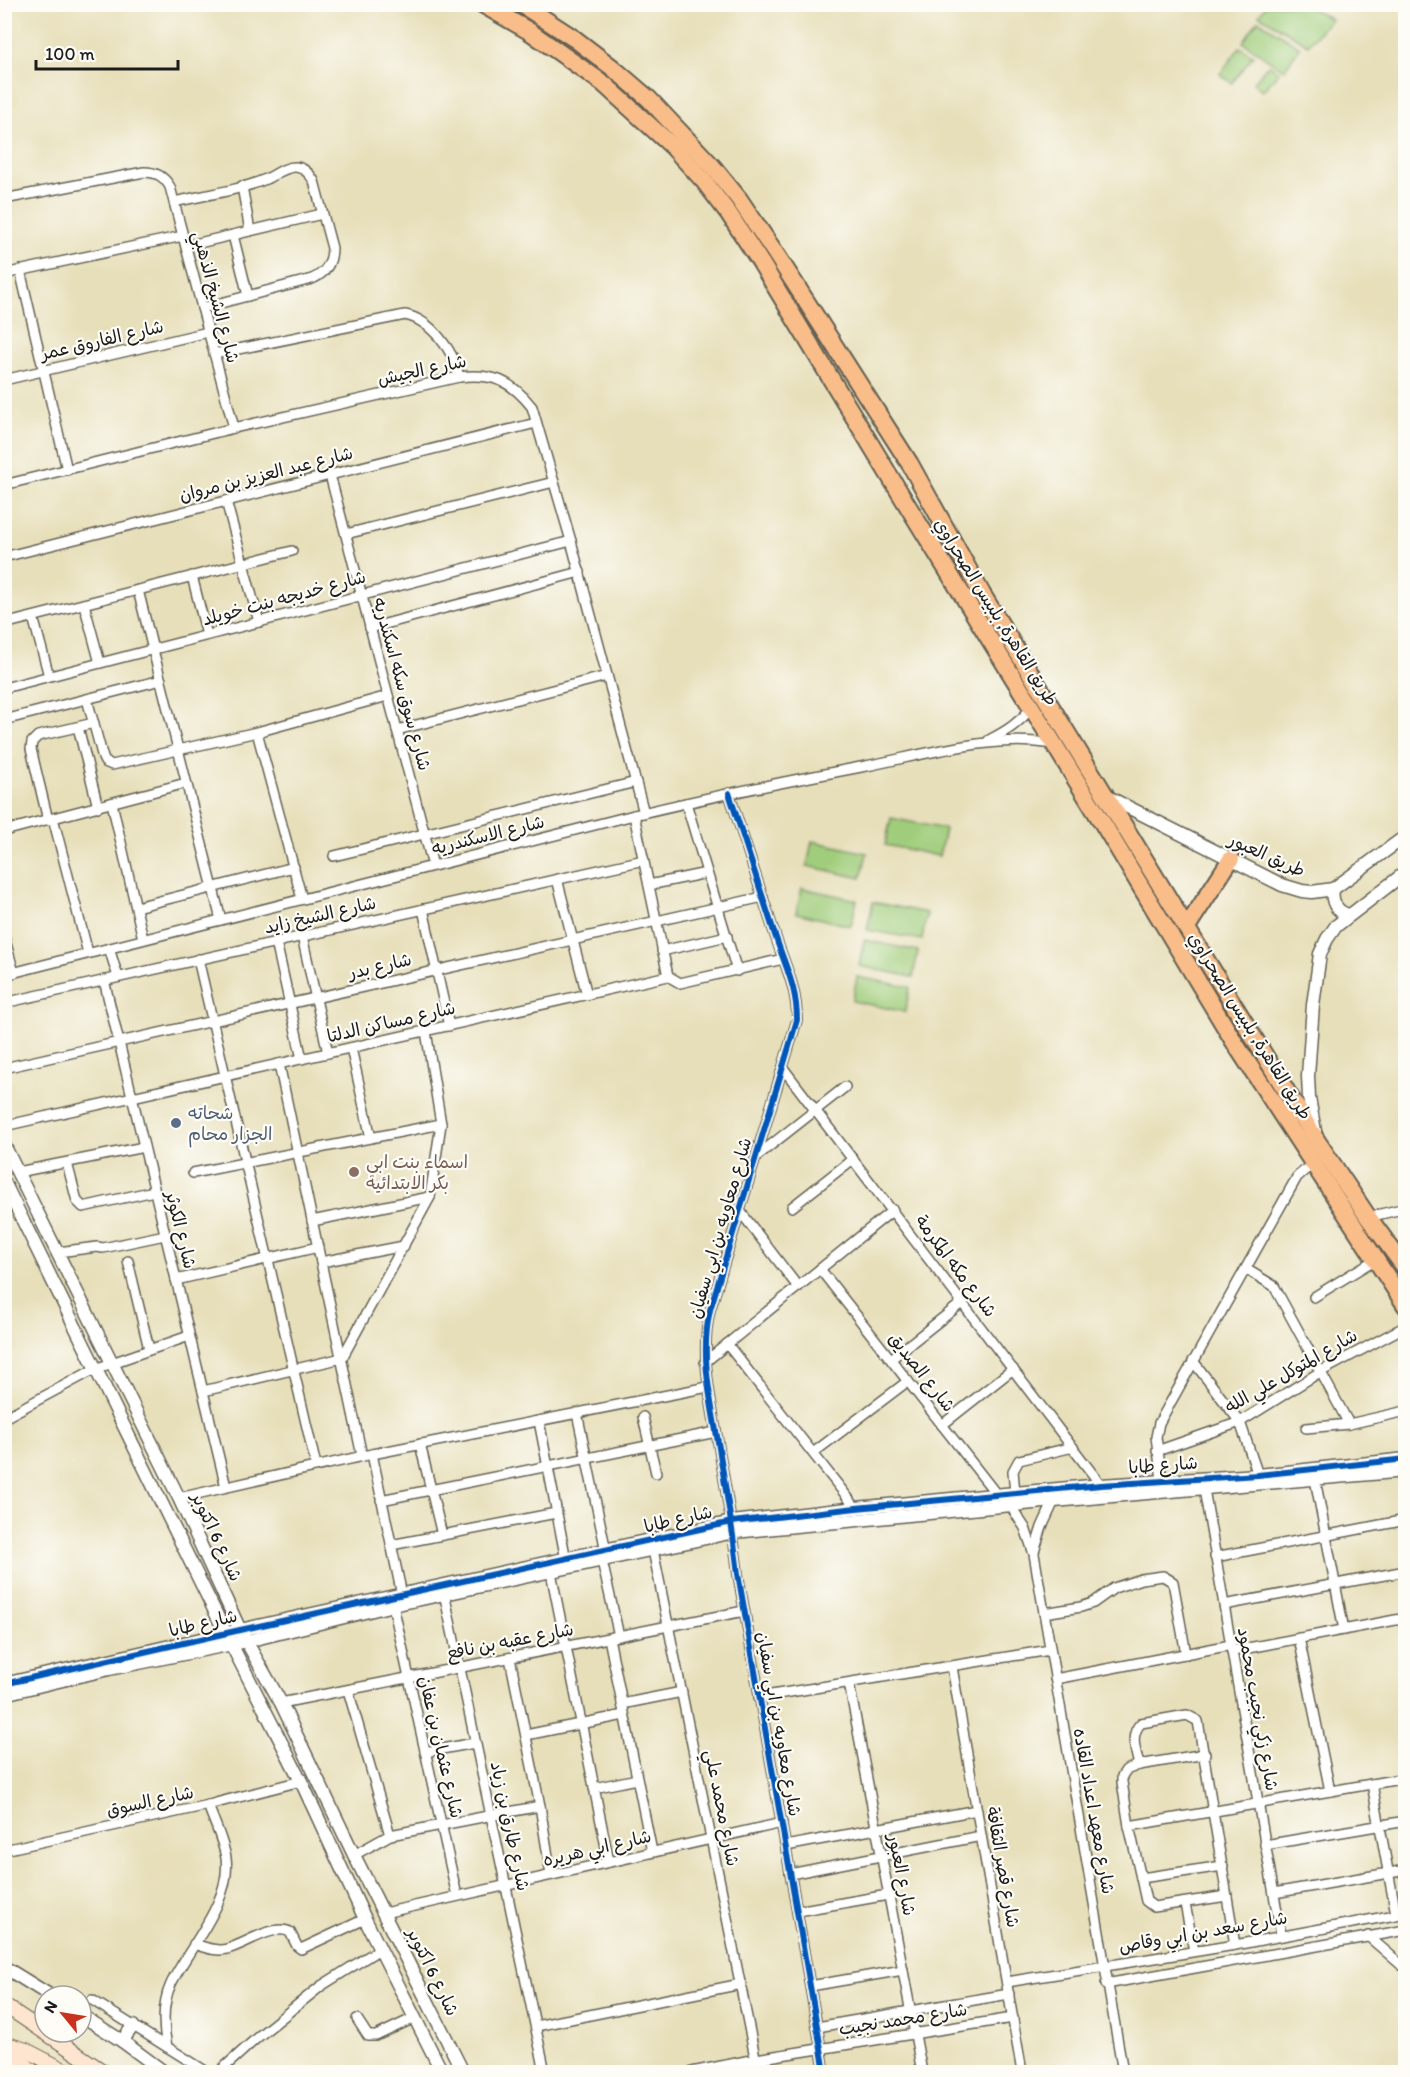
<svg xmlns="http://www.w3.org/2000/svg" width="1410" height="2077" font-family="Itim,'Playpen Sans Arabic',sans-serif">
<style>
.green{fill:#a0cd7b;stroke:#5e744c;stroke-width:1.5}
.lines{fill:none;stroke-linecap:round;stroke-linejoin:round}
.minor-casing{stroke:#636053;stroke-width:12}
.tertiary-casing{stroke:#636053;stroke-width:15}
.secondary-casing{stroke:#636053;stroke-width:16}
.trunk-casing{stroke:#636053;stroke-width:20}
.minor{stroke:#fff;stroke-width:9}
.tertiary{stroke:#fff;stroke-width:12}
.secondary{stroke:#fde5d0;stroke-width:14}
.trunk{stroke:#f9bd89;stroke-width:16}
.cycleway-casing{stroke:#fdfcf7;stroke-width:10}
.cycleway{stroke:#0057b8;stroke-width:6}
.service-dot{fill:#5c6f8a;stroke:#fdfcf7;stroke-width:2}
.education-dot{fill:#8d6e63;stroke:#fdfcf7;stroke-width:2}
.labels{text-anchor:middle;stroke-width:4.5;stroke-linejoin:round;paint-order:stroke}
.street-label{font-size:18px;fill:#1c1c1c;stroke:#fdfcf7}
.service-label{font-size:18px;fill:#4e5e75;stroke:#fdfcf7;text-anchor:start}
.education-label{font-size:18px;fill:#785e54;stroke:#fdfcf7;text-anchor:start}
</style>
<rect width="100%" height="100%" fill="#fdfcf7"/>
<filter id="ink" filterUnits="userSpaceOnUse"><feTurbulence type="fractalNoise" baseFrequency=".0167" numOctaves="2"/><feDisplacementMap in="SourceGraphic" scale="12" xChannelSelector="R" yChannelSelector="G"/><feConvolveMatrix kernelMatrix="1 2 1 2 8 2 1 2 1" color-interpolation-filters="sRGB"/></filter>
<filter id="wash" filterUnits="userSpaceOnUse"><feTurbulence type="fractalNoise" baseFrequency=".008" numOctaves="4" result="noise"/><feDisplacementMap in="SourceGraphic" scale="24" xChannelSelector="R" yChannelSelector="G"/><feGaussianBlur stdDeviation="1.35" result="paint"/><feColorMatrix in="noise" values="0 0 0 0 0 0 0 0 0 0 0 0 0 0 0 0 0 1.4 0 .05"/><feComposite in="paint" operator="in"/></filter>
<g filter="url(#wash)">
<rect width="100%" height="100%" fill="#e7dfba"/>
<!-- green -->
<g class="green">
<path d="M1266,5H1305L1331,19L1308,45L1259,15Z"/>
<path d="M1258,20L1300,47L1284,70L1243,42Z"/>
<path d="M1240,47L1253,56L1232,83L1220,74Z"/>
<path d="M1269,64L1279,72L1263,91L1253,83Z"/>
<path d="M891,818L945,829L939,856L885,845Z"/>
<path d="M812,841L867,853L861,878L807,866Z"/>
<path d="M802,888L857,900L851,926L796,913Z"/>
<path d="M873,902L927,913L922,940L867,930Z"/>
<path d="M864,940L918,951L913,977L859,966Z"/>
<path d="M857,977L910,987L905,1012L852,1001Z"/>
</g>
</g>
<g filter="url(#ink)">
<g class="lines">
<!-- minor casing -->
<g class="minor-casing">
<g id="minor">
<path d="M242,186L250,231"/>
<path d="M4,199L144,172C156,172 164,176 170,187L234,428"/>
<path d="M174,202C204,195 238,191 266,179C275,175 286,166 296,167C305,168 310,174 314,181L332,248C332,263 326,273 312,279L202,308"/>
<path d="M233,235L248,296"/>
<path d="M186,246L322,214"/>
<path d="M20,270L67,470"/>
<path d="M4,274L183,236"/>
<path d="M214,354L405,315C431,320 455,352 459,377"/>
<path d="M4,380L208,332"/>
<path d="M330,475L433,866"/>
<path d="M4,485L234,428L459,377C492,373 511,380 532,407L571,541L644,813"/>
<path d="M226,501L259,622"/>
<path d="M346,534L554,482"/>
<path d="M4,557L536,423"/>
<path d="M192,576L207,635"/>
<path d="M138,590L221,920"/>
<path d="M84,604L100,663"/>
<path d="M33,617L49,676"/>
<path d="M4,624L292,551"/>
<path d="M370,628L580,572"/>
<path d="M4,688L571,541"/>
<path d="M87,699L103,758L105,762L112,765L257,732L388,696"/>
<path d="M4,720L161,680"/>
<path d="M78,727L98,807"/>
<path d="M397,730L607,676"/>
<path d="M257,732L302,899"/>
<path d="M989,740C1007,731 1019,723 1032,707"/>
<path d="M729,793C745,841 760,888 775,935C785,966 797,987 797,1020L710,1310C700,1354 710,1397 718,1442C725,1486 733,1529 738,1574L825,2072"/>
<path d="M112,803L143,939"/>
<path d="M686,803L737,971"/>
<path d="M634,815L668,976"/>
<path d="M53,818L88,953"/>
<path d="M48,820L31,749L32,742L38,736L94,723"/>
<path d="M4,831L186,783"/>
<path d="M334,856L636,782"/>
<path d="M557,879L587,995"/>
<path d="M649,885L707,873"/>
<path d="M136,907L294,867"/>
<path d="M423,909L449,1026"/>
<path d="M4,936L14,973"/>
<path d="M302,936L328,1053"/>
<path d="M276,942L302,1059"/>
<path d="M109,948L118,977"/>
<path d="M662,951L727,936"/>
<path d="M198,959L316,1466"/>
<path d="M4,975L634,815C711,796 788,781 866,766C927,754 991,734 1054,744"/>
<path d="M104,980L226,1487"/>
<path d="M4,1003L644,860"/>
<path d="M351,1048L371,1138"/>
<path d="M279,1064L362,1456"/>
<path d="M4,1068L763,897"/>
<path d="M783,1068L1101,1485"/>
<path d="M4,1126L668,976L680,983L783,959"/>
<path d="M757,1156L845,1087"/>
<path d="M67,1163L77,1201L83,1207L154,1191"/>
<path d="M18,1172L144,1147"/>
<path d="M193,1173L441,1124"/>
<path d="M792,1207L853,1159"/>
<path d="M740,1211L798,1287"/>
<path d="M1368,1217L1406,1208"/>
<path d="M312,1221L430,1197"/>
<path d="M58,1252L97,1247L103,1248L165,1235"/>
<path d="M128,1261L149,1349"/>
<path d="M321,1262L404,1246"/>
<path d="M820,1269L997,1495"/>
<path d="M1246,1269L1274,1286L1349,1424"/>
<path d="M176,1280L318,1247"/>
<path d="M1314,1297L1376,1259"/>
<path d="M727,1344L856,1508"/>
<path d="M891,1359L963,1302"/>
<path d="M1193,1361L1240,1422L1258,1475"/>
<path d="M705,1362L893,1210"/>
<path d="M203,1391L342,1358L430,1197L441,1124L426,1031"/>
<path d="M577,1413L606,1551"/>
<path d="M643,1417L656,1473"/>
<path d="M4,1418L95,1369L189,1336"/>
<path d="M539,1421L566,1560"/>
<path d="M942,1425L1013,1369"/>
<path d="M1306,1428L1349,1424L1406,1411"/>
<path d="M420,1444L442,1535"/>
<path d="M1157,1451L1240,1422L1320,1372L1406,1326"/>
<path d="M813,1453L908,1381"/>
<path d="M372,1454L402,1595"/>
<path d="M1315,1479L1344,1630"/>
<path d="M1163,1486L1156,1437L1159,1423L1297,1177L1305,1170L1316,1165"/>
<path d="M1204,1489L1281,1935"/>
<path d="M1015,1493L1013,1471L1019,1460L1073,1447"/>
<path d="M179,1498L372,1454L708,1387"/>
<path d="M381,1500L716,1432"/>
<path d="M1010,1505L1025,1528L1034,1554L1123,2072"/>
<path d="M391,1545L556,1513"/>
<path d="M653,1550L758,2072"/>
<path d="M1034,1552L1042,1527L1054,1501"/>
<path d="M1215,1557L1406,1520"/>
<path d="M602,1561L619,1636"/>
<path d="M551,1572L609,1862"/>
<path d="M443,1588L545,2072"/>
<path d="M393,1605L457,1896"/>
<path d="M1224,1605L1406,1571"/>
<path d="M1044,1613L1081,1607L1093,1603L1114,1588L1141,1579L1163,1576L1173,1582L1186,1654"/>
<path d="M609,1638L652,1852"/>
<path d="M1299,1638L1330,1791"/>
<path d="M1232,1651L1406,1618"/>
<path d="M510,1658L540,1806L551,1875"/>
<path d="M952,1667L1022,2072"/>
<path d="M1055,1679L1231,1645"/>
<path d="M849,1683L922,2072"/>
<path d="M348,1690L390,1835"/>
<path d="M759,1697L1050,1650"/>
<path d="M281,1703L744,1611"/>
<path d="M622,1704L682,1692"/>
<path d="M526,1735L624,1715"/>
<path d="M425,1752L475,1743"/>
<path d="M1205,1754L1139,1765L1126,1770L1122,1776V1782L1129,1826L1141,1878L1223,1866"/>
<path d="M1139,1765C1136,1751 1129,1735 1141,1723L1187,1715L1198,1721L1235,1945"/>
<path d="M1372,1784L1396,1914"/>
<path d="M594,1788L637,1779"/>
<path d="M1129,1826L1406,1778"/>
<path d="M1265,1845L1406,1821"/>
<path d="M786,1846L977,1810"/>
<path d="M4,1850L208,1805L301,1781"/>
<path d="M354,1855L390,1835L540,1806"/>
<path d="M790,1874L981,1836"/>
<path d="M1141,1878L1146,1901L1154,1907L1227,1896"/>
<path d="M1274,1893L1406,1870"/>
<path d="M1185,1904L1194,1951"/>
<path d="M797,1911L888,1895"/>
<path d="M384,1913L782,1823"/>
<path d="M1368,1936L1406,1969"/>
<path d="M194,1944C204,1947 216,1952 227,1949C244,1945 274,1923 290,1932L297,1946L301,1949L365,1919"/>
<path d="M1007,1982L1235,1945L1406,1913"/>
<path d="M1106,1984L1406,1930"/>
<path d="M810,1986L903,1970"/>
<path d="M92,2000L207,2072"/>
<path d="M357,2019L368,2036H376L414,2018"/>
<path d="M536,2026L741,1984"/>
<path d="M817,2027L1009,1994"/>
<path d="M167,2047C163,2026 162,2003 171,1984C189,1947 232,1901 226,1858C223,1840 214,1822 208,1805"/>
<path d="M219,2072L259,2036L321,1986L380,1949"/>
<path d="M692,2072L756,2059L1013,2018"/>
</g>
</g>
<!-- tertiary casing -->
<g class="tertiary-casing">
<g id="tertiary">
<path d="M1108,797L1282,885L1302,891L1312,892L1333,889L1406,836"/>
<path d="M1333,889C1331,902 1336,911 1348,915"/>
<path d="M1315,1131L1309,1098L1308,1076L1313,1005L1320,954L1327,939L1336,926L1406,872"/>
<path d="M4,1145L179,1498L240,1630L281,1703L354,1855L463,2072"/>
<path d="M4,1182L226,1634L301,1781L365,1919L442,2072"/>
<path d="M4,1684L240,1630L732,1522L856,1508L1101,1485L1258,1475L1406,1459"/>
<path d="M4,1694L109,1669L247,1641L393,1605L734,1532L1054,1501L1406,1471"/>
<path d="M4,1967L51,1996"/>
<path d="M81,2015L122,2041L164,2072"/>
<path d="M122,2041L133,2026"/>
</g>
</g>
<!-- secondary casing -->
<g class="secondary-casing">
<g id="secondary">
<path d="M4,2005L104,2072"/>
<path d="M4,2043L26,2050L68,2072"/>
<path d="M4,2048L34,2072"/>
</g>
</g>
<!-- trunk casing -->
<g class="trunk-casing">
<g id="trunk">
<path d="M482,4L529,31L604,84L672,146L703,180L729,214L761,263L909,508L1105,827L1236,1045L1406,1306"/>
<path d="M521,4L575,39L613,68L649,99L713,167L739,199L774,251L910,464L982,594L1317,1141L1368,1217L1406,1269"/>
<path d="M1187,927L1231,859"/>
</g>
</g>
<!-- minor -->
<use href="#minor" class="minor"/>
<!-- tertiary -->
<use href="#tertiary" class="tertiary"/>
<!-- secondary -->
<use href="#secondary" class="secondary"/>
<!-- trunk -->
<use href="#trunk" class="trunk"/>
<!-- cycleway casing -->
<g class="cycleway-casing">
<g id="cycleway">
<path d="M729,793C745,841 760,888 775,935C785,966 797,987 797,1020L710,1310C700,1354 710,1397 718,1442C725,1486 733,1529 738,1574L825,2072"/>
<path d="M4,1684L240,1630L732,1522L856,1508L1101,1485L1258,1475L1406,1459"/>
</g>
</g>
<!-- cycleway -->
<use href="#cycleway" class="cycleway"/>
</g>
</g>
<!-- markers -->
<circle class="service-dot" cx="176" cy="1123" r="6"/>
<circle class="education-dot" cx="354" cy="1172" r="6"/>
<g class="labels">
<!-- street labels -->
<g class="street-label">
<text transform="translate(216 297) rotate(75)" y="6">شارع الشيخ الذهبي</text>
<text transform="translate(102 340) rotate(-13)" y="6">شارع الفاروق عمر</text>
<text transform="translate(422 370) rotate(-12)" y="6">شارع الجيش</text>
<text transform="translate(266 474) rotate(-14)" y="6">شارع عبد العزيز بن مروان</text>
<text transform="translate(284 598) rotate(-15)" y="6">شارع خديجه بنت خويلد</text>
<text transform="translate(996 612) rotate(58)" y="6">طريق القاهرة, بلبيس الصحراوي</text>
<text transform="translate(402 684) rotate(75)" y="6">شارع سوق سكه اسكندريه</text>
<text transform="translate(488 835) rotate(-14)" y="6">شارع الاسكندريه</text>
<text transform="translate(1267 855) rotate(24)" y="6">طريق العبور</text>
<text transform="translate(320 915) rotate(-13)" y="6">شارع الشيخ زايد</text>
<text transform="translate(380 966) rotate(-13)" y="6">شارع بدر</text>
<text transform="translate(391 1022) rotate(-13)" y="6">شارع مساكن الدلتا</text>
<text transform="translate(1250 1026) rotate(58)" y="6">طريق القاهرة, بلبيس الصحراوي</text>
<text transform="translate(720 1228) rotate(-74)" y="6">شارع معاويه بن ابي سفيان</text>
<text transform="translate(181 1230) rotate(76)" y="6">شارع الكوثر</text>
<text transform="translate(956 1266) rotate(53)" y="6">شارع مكه المكرمة</text>
<text transform="translate(1291 1371) rotate(-30)" y="6">شارع المتوكل علي الله</text>
<text transform="translate(922 1372) rotate(52)" y="6">شارع الصديق</text>
<text transform="translate(1163 1465) rotate(-4)" y="6">شارع طابا</text>
<text transform="translate(678 1519) rotate(-13)" y="6">شارع طابا</text>
<text transform="translate(217 1537) rotate(65)" y="6">شارع 6 اكتوبر</text>
<text transform="translate(203 1623) rotate(-13)" y="6">شارع طابا</text>
<text transform="translate(510 1641) rotate(-11)" y="6">شارع عقبه بن نافع</text>
<text transform="translate(1258 1709) rotate(80)" y="6">شارع زكي نجيب محمود</text>
<text transform="translate(779 1724) rotate(80)" y="6">شارع معاويه بن ابي سفيان</text>
<text transform="translate(441 1747) rotate(77)" y="6">شارع عثمان بن عفان</text>
<text transform="translate(150 1801) rotate(-12)" y="6">شارع السوق</text>
<text transform="translate(722 1808) rotate(79)" y="6">شارع محمد علي</text>
<text transform="translate(1094 1811) rotate(80)" y="6">شارع معهد اعداد القاده</text>
<text transform="translate(510 1826) rotate(78)" y="6">شارع طارق بن زياد</text>
<text transform="translate(597 1848) rotate(-13)" y="6">شارع ابي هريره</text>
<text transform="translate(1003 1867) rotate(80)" y="6">شارع قصر الثقافة</text>
<text transform="translate(902 1875) rotate(79)" y="6">شارع العبور</text>
<text transform="translate(1203 1932) rotate(-10)" y="6">شارع سعد بن ابي وقاص</text>
<text transform="translate(433 1972) rotate(64)" y="6">شارع 6 اكتوبر</text>
<text transform="translate(903 2019) rotate(-9)" y="6">شارع محمد نجيب</text>
</g>
<!-- service labels -->
<g class="service-label">
<text x="188" y="1119">شحاته<tspan x="188" dy="21">الجزار محام</tspan></text>
</g>
<!-- education labels -->
<g class="education-label">
<text x="366" y="1168">اسماء بنت ابي<tspan x="366" dy="21">بكر الابتدائيه</tspan></text>
</g>
</g>
<!-- margin -->
<rect width="1410" height="2077" fill="none" stroke="#fdfcf7" stroke-width="24"/>
<!-- north arrow -->
<g transform="translate(63 2014) rotate(300)"><circle r="28" fill="#fdfcf7" stroke="#a3a29f" stroke-width="1.5"/>
<path d="M0-4.5L10 22L0 15L-10 22Z" fill="#c8321e"/>
<text y="-9" font-size="16" font-weight="bold" text-anchor="middle" fill="#1c1c1c">N</text>
</g>
<!-- scale -->
<path d="M36 60v9h142v-9" fill="none" stroke="#1c1c1c" stroke-width="3"/>
<text x="45" y="60" font-size="18" fill="#1c1c1c" stroke="#fdfcf7" stroke-width="4.5" paint-order="stroke">100 m</text>
</svg>
